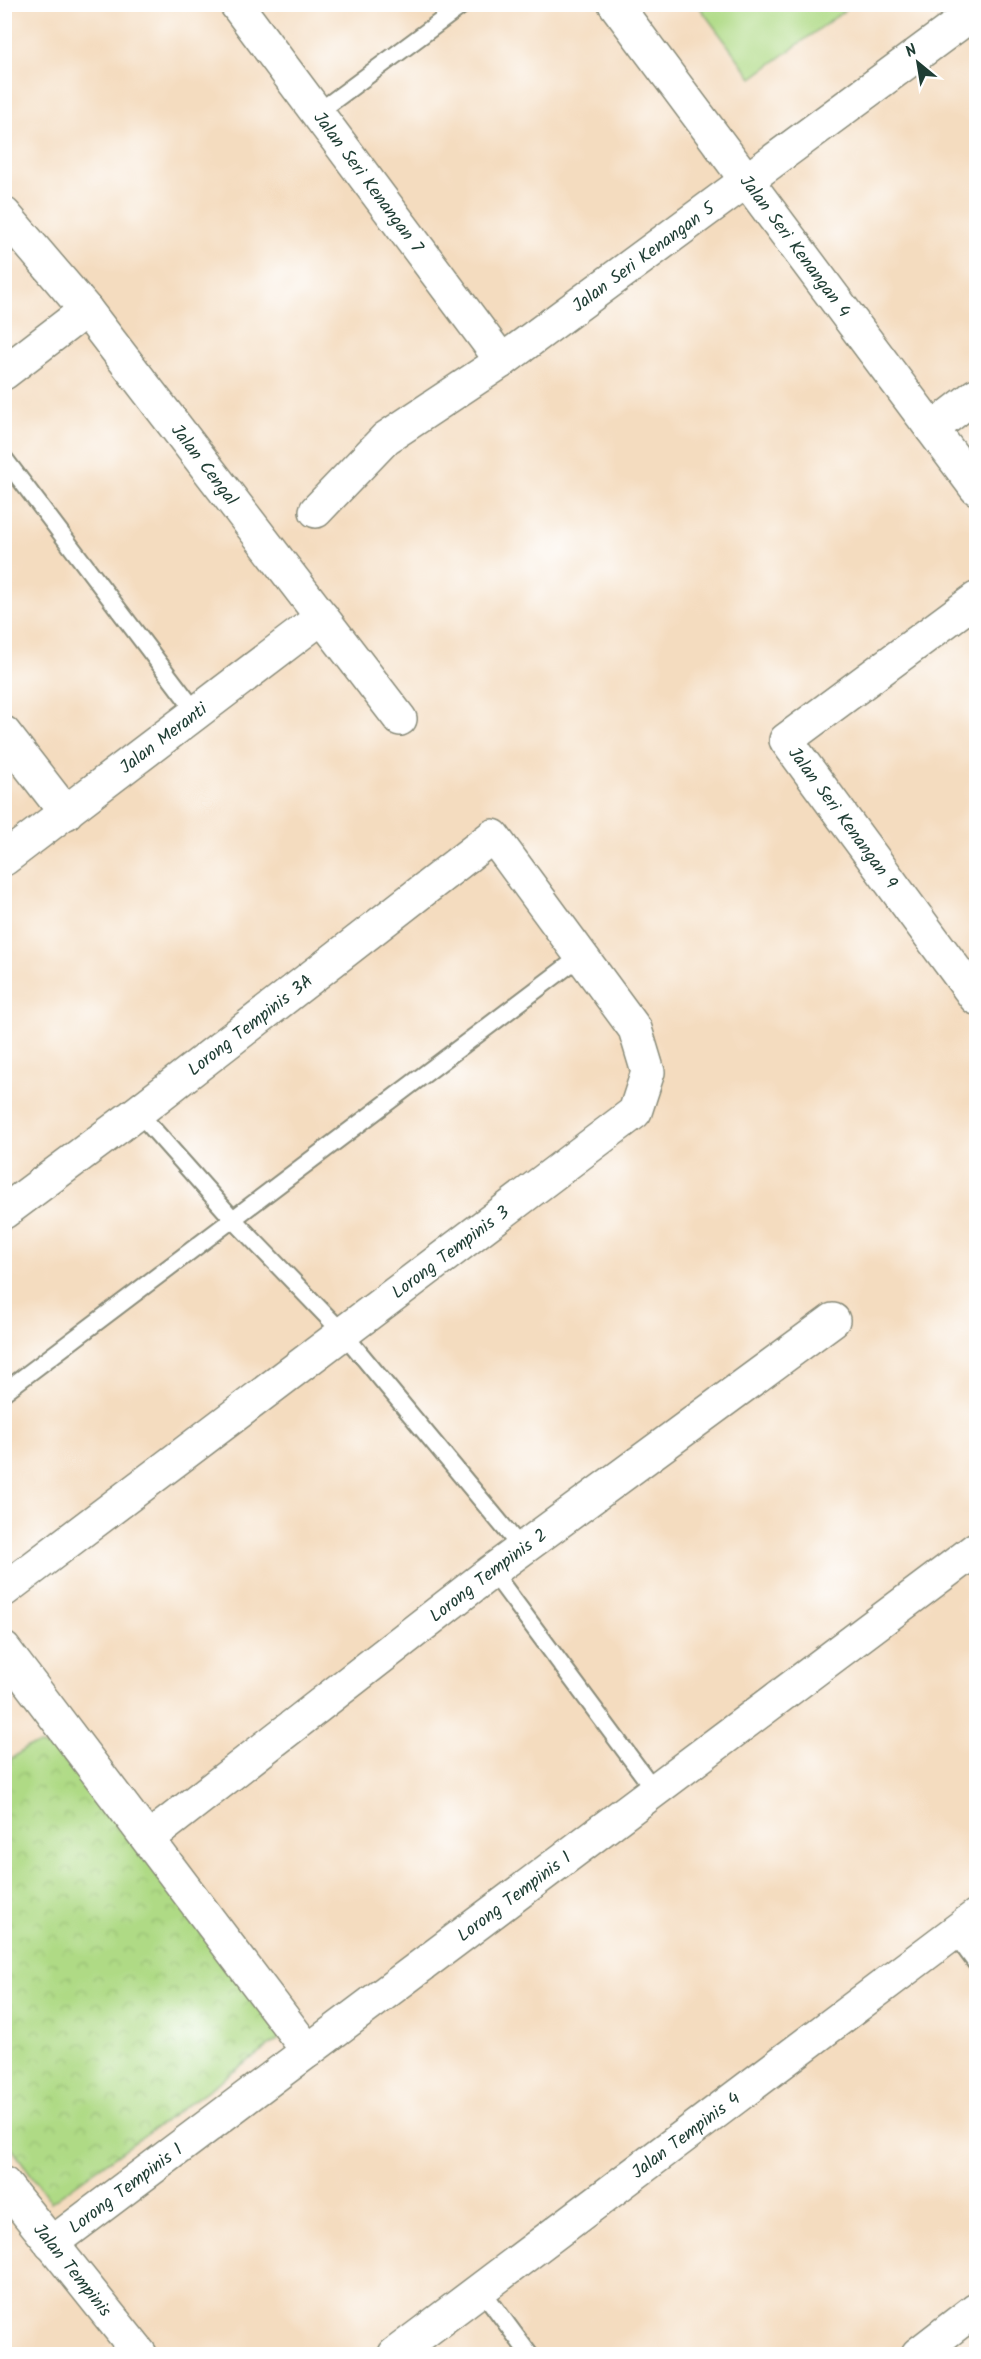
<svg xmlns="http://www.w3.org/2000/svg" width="981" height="2359" font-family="Kalam,sans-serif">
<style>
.park{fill:url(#park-crowns);stroke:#678c5c;stroke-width:1.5}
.pitch{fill:#afda85;stroke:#678c5c;stroke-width:1.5}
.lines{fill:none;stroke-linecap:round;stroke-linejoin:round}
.lane-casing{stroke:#8a8c7a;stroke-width:20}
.street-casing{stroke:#8a8c7a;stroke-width:36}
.lane{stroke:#fff;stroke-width:16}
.street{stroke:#fff;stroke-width:33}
.labels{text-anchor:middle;stroke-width:5;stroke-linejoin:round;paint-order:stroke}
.street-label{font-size:18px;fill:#1f3d34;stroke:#fff}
</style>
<defs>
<pattern id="park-crowns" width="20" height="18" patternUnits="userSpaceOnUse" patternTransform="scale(1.5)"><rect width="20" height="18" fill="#afda85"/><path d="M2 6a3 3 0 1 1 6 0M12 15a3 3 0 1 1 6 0" fill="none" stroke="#96bc73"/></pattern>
</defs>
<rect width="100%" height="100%" fill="#fff"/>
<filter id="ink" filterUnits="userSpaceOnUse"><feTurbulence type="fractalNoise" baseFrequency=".0167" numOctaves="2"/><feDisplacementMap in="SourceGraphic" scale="12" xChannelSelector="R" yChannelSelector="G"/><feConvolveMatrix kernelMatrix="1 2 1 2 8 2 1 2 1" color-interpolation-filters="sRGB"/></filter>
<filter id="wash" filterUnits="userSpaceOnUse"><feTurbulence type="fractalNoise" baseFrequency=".008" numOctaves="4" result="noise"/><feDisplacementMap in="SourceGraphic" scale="24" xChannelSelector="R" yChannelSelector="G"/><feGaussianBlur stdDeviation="1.35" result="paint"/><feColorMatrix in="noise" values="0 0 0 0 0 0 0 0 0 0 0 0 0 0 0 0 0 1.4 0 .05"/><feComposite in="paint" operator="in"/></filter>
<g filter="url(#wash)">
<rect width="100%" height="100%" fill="#f4dcbf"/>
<!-- park -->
<path class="park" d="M40,1745L53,1748L120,1818L286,2034L51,2202L5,2139L4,1764L28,1747Z"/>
<!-- pitch -->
<path class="pitch" d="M698,5H852L752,78Z"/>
</g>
<g filter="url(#ink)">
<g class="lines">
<!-- lane casing -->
<g class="lane-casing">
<g id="lane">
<path d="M317,113L464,4"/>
<path d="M4,458L196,712"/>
<path d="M138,1112L232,1218L343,1333L522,1549"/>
<path d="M4,1392L581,956"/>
<path d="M492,1571L655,1791"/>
<path d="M954,1933L976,1963"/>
<path d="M481,2289L529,2354"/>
</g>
</g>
<!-- street casing -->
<g class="street-casing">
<g id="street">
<path id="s1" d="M236,4L502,361"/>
<path id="s2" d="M615,4L976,488"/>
<path id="s3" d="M4,214L86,310L400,719"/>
<path d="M4,373L86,310"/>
<path d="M932,429L976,395"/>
<path id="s4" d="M316,511L386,438L502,361L976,11"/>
<path id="s5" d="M976,599L786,740L976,998"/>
<path d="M4,733L66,813"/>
<path id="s6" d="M4,859L322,617"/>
<path id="s7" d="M4,1212L138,1112L493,836L635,1029L648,1072L635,1112L4,1590"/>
<path d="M4,1649L308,2051"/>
<path id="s8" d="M149,1838L492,1571L833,1320"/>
<path id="s9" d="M4,2184L140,2354"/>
<path id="s10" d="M51,2244L976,1549"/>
<path id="s11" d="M395,2354L976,1916"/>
<path d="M918,2354L976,2309"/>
</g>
</g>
<!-- lane -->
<use href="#lane" class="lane"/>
<!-- street -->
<use href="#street" class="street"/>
</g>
</g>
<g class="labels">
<!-- street labels -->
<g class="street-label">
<text dy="6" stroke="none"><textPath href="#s1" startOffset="222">Jalan Seri Kenangan 7</textPath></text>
<text dy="6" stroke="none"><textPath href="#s2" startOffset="302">Jalan Seri Kenangan 4</textPath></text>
<text dy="6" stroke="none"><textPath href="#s4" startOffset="416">Jalan Seri Kenangan 5</textPath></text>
<text dy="6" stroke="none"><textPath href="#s3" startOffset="321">Jalan Cengal</textPath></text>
<text dy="6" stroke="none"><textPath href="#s6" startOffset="200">Jalan Meranti</textPath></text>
<text dy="6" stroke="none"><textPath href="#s5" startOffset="333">Jalan Seri Kenangan 9</textPath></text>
<text dy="6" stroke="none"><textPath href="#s7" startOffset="309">Lorong Tempinis 3A</textPath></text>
<text transform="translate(450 1252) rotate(-37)" y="6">Lorong Tempinis 3</text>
<text dy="6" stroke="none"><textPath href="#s8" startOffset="429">Lorong Tempinis 2</textPath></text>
<text dy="6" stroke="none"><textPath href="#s10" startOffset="579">Lorong Tempinis 1</textPath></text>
<text dy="6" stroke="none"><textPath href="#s11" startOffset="364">Jalan Tempinis 4</textPath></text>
<text dy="6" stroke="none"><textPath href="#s10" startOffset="93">Lorong Tempinis 1</textPath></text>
<text dy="6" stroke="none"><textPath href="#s9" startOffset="110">Jalan Tempinis</textPath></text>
</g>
</g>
<!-- margin -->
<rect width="981" height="2359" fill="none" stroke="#fff" stroke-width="24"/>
<!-- north arrow -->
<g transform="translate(918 63) rotate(330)" stroke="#ffffff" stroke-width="4.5" paint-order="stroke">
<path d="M0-4.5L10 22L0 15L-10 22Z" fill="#1f3d34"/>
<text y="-9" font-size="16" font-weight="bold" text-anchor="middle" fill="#1f3d34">N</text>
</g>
</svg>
